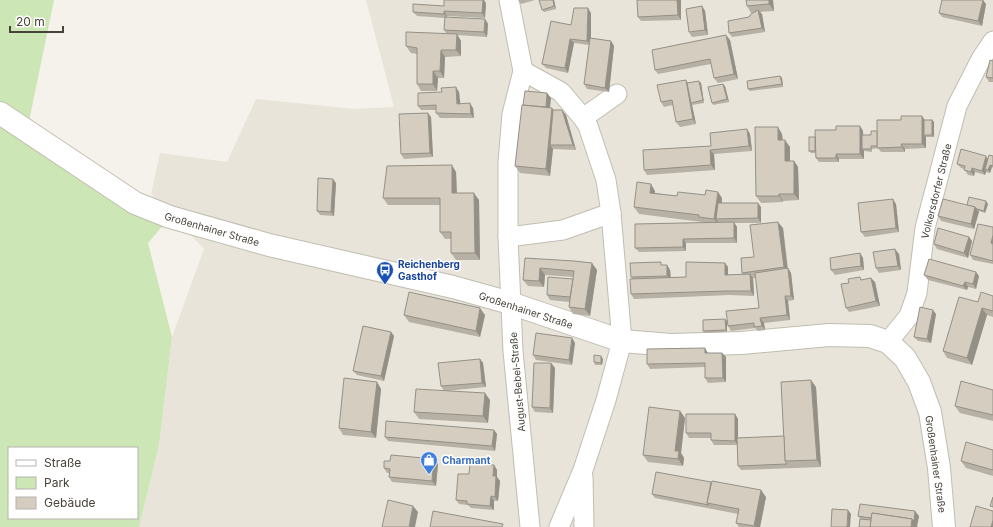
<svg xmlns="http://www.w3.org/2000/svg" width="993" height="527" font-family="Inter,sans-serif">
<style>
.residential{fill:#e8e4d9}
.green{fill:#cde6b6;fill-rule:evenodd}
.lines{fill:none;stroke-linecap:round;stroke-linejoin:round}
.minor-casing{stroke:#c2bdb0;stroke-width:21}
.tertiary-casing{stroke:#c2bdb0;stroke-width:24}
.minor{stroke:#fff;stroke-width:19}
.tertiary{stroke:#fff;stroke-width:22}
.wall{fill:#b7b1a5}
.shaded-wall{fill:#959086}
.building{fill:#d5cec0;stroke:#959086}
.labels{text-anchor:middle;stroke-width:3;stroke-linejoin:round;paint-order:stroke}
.street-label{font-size:10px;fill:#484339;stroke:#fff}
.transit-label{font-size:10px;font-weight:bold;fill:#164399;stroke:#fff;text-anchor:start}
.shop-label{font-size:10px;font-weight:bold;fill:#366cbe;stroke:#fff;text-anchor:start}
</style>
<rect width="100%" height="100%" fill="#f4f2ea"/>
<!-- residential -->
<path class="residential" d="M366,0H993V527H139L159,445L172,337L204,249L151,194L160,153L227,162L256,99L355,109L394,107Z"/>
<!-- green -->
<path class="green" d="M0,0H54L27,131L170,217L148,243L172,337L159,445L139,527H0ZM9,448H137V518H9Z"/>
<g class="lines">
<!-- minor casing -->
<g class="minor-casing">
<g id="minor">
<path d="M509,0L523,71L512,114L508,162V237L513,351L530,527"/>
<path d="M523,71L561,92L583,118L588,126L606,180L611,213L622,341L606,400L583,470L559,527"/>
<path d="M583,118L617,94"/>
<path d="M508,237L563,230L611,213"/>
<path d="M888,342L909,316L917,293L925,228L957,106L981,59L993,41"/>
<path d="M583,476L584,527"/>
</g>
</g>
<!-- tertiary casing -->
<g class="tertiary-casing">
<path id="tertiary" d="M0,113L135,203L170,217L269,245L453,287L510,303L622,341L671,345L741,343L829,335L870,336L888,342L905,358L919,382L930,412L939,468L944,527"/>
</g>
<!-- minor -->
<use href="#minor" class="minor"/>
<!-- tertiary -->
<use href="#tertiary" class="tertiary"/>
</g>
<!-- wall -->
<g class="wall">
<path d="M518,0H535L521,4Z"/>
<path d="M554,0L556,9L544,12L542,10Z"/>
<path d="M637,0H681V20L641,21L638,17Z"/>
<path d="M773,0L774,11L760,12L762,14L765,32L732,37L729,33L753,13H751L747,6Z"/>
<path d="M486,3L485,18L447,16V17L485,19L488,24L487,37L457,35L461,41V56L445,57L444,78H438L437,91H421L417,84V54L411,53L406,46L447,34L444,30L445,18L417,16L413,12L444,6Z"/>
<path d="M986,4L982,26L942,17L939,13Z"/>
<path d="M702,6L705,11L708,35L692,37L689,32Z"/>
<path d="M591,13V38L611,41L614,46L609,92L587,89L584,84L589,45L574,43L568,73L546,68L542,64Z"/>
<path d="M730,40L738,79L718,83L714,78L711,64L658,74L655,70Z"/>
<path d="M993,61V82H989L986,77Z"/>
<path d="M780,76L782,78L783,87L750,91L748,89Z"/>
<path d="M686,80L687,83H701L704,103L692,105L696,124L680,127L676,122L673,105L664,107L661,102Z"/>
<path d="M725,86L729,102L713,105L712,103Z"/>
<path d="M459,92L460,104L473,108L474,118H440L436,113V110H421L418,106Z"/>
<path d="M547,93L551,98L550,108H552L553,110L566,115L576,150L553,149L550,176L520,173L515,166L523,105Z"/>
<path d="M922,116L925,120H932L934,122V137H926V148L905,149V152H881L878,148L872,149V152L864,151V159H839V162H819L816,158L815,153H811L809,151L815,137L836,130L860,126L863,131V135H871L877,131L901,120Z"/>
<path d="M431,117L433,157L404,159L401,154Z"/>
<path d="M747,129L750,134L752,151L714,154L715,170L647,175L644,170L711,146Z"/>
<path d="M782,134L783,140L790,147V161H794L798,167L799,200L783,201V202L761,203L756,196Z"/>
<path d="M993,156V168L992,167L990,173L986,172L985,175L975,172L974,176L968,175L964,169L961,168L957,164L988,158Z"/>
<path d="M456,172L457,193L479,200L480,260H456L451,253V239H445L440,232V205H388L383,198Z"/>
<path d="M336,183L334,216L320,215L317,211Z"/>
<path d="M655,191V193L677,196L722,198V203L761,207V223H734L737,227V243H686V251L639,252L635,248L703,223L702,222L639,214L634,207Z"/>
<path d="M896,204L899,232L865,237L861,232Z"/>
<path d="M988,204L985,213L979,211L974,229L941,221L938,216L967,205Z"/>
<path d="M993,227V264L973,260L970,255Z"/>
<path d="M783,228L788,268L791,273L794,300L788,301L790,320L764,323L765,330L758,331L755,328L731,331L728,326L759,308L756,278H753L754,296L730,295L634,299L631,294L632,279L631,277L663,265H667L670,270L671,278L686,277L725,263L728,267V275L743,274L742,273L754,257Z"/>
<path d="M969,237L972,241L968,258L937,249L934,244Z"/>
<path d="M860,253L863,258L864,270L835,275L831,270Z"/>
<path d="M899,254L901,270L879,273L876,268Z"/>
<path d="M525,258L597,270L590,316L573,314L569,307V302L550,300L547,295L573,279V277L545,275L544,287L528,286L523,280Z"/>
<path d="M924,275L979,276L976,289L968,287L967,290L928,280Z"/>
<path d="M862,280L875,282L880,306L849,312L846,308Z"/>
<path d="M993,296V317L987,315L972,365L947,358L943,351L978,302Z"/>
<path d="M936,314L931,343L918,341L914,337Z"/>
<path d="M404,315H485L480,337L409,322Z"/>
<path d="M725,319L727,321V332L705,333L703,331Z"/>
<path d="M391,332L394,336L384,381L357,375L353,371Z"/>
<path d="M572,338L575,343L572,365L536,360L533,355Z"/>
<path d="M708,353H722L726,357V382L708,383L705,378V367L650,369L647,364Z"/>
<path d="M480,359L483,363L486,387L446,391L490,400L488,423L419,419L414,412L444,391L441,386Z"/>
<path d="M603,359L602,365H595L594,362Z"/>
<path d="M551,363L555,368L553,413L535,412L532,407Z"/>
<path d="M377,382L381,389L376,438L343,435L339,428Z"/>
<path d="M816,387L821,467L741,470L738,466L737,445H714L711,440V438H689L686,433L735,414L738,419V438L784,436Z"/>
<path d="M993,390V421L960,413L955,406Z"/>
<path d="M680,411L685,418L681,453L684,458L683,466L648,462L643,455Z"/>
<path d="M494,430L497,434L495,451L388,441L385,437Z"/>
<path d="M993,450V476L966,468L961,461Z"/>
<path d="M434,459L438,464L436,486L392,482L389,477V473H387L384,468L390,461Z"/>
<path d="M494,465L497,470V477L500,481L498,501H494V510L471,508L468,505L459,504L456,500L469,474Z"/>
<path d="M652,494L766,497L760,527H739L736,523L738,514L655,498Z"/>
<path d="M858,516H919L917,526L860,519Z"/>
</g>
<!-- shaded-wall -->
<g class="shaded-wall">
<path d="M483,0H484L486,3L485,18L482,13Z"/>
<path d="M553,0H554L556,9L554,6Z"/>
<path d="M677,0H681V20L678,15Z"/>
<path d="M769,0H773L774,11L769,4Z"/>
<path d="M983,0L986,4L982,26L978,21Z"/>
<path d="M702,6L705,11L708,35L705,30Z"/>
<path d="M588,8L591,13V45L587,41Z"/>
<path d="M758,10L762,14L765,32L762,28Z"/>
<path d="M444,11L447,16V18L444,14Z"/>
<path d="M485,19L488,24L487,37L484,32Z"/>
<path d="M457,34L461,41V56L456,50Z"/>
<path d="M726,35L730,40L738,79L734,74Z"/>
<path d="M570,39L574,43L568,73L565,68Z"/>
<path d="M611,41L614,46L609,92L605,88Z"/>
<path d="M441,50L445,57L444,78L440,71Z"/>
<path d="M433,71L438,78L437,91L433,84Z"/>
<path d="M780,76L782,78L783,87L782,84Z"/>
<path d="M686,80L689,85L691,103L692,105L696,124L693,119Z"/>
<path d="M699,81L701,83L704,103L703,100Z"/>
<path d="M723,84L725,86L729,102L727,99Z"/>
<path d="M456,87L459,92L461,109L457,104Z"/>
<path d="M547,93L551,98L549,114L546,109Z"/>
<path d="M470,103L473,108L474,118L471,114Z"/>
<path d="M552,108L557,115L550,145L553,149L550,176L546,169Z"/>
<path d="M562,110L566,115L576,150L573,145Z"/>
<path d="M428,113L431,117L433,157L430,153Z"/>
<path d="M922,116L925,121L924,135L926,137V148L922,144Z"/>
<path d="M932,120L934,122V137L932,135Z"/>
<path d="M860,126L863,131L864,149H862L864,151V159L860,154Z"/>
<path d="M778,127L782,134L783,147L778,140Z"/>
<path d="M747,129L750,134L752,151L749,146Z"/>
<path d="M785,140L790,147V168L785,161Z"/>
<path d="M901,144L905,149V152L902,147Z"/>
<path d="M710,150L714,154L715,170L711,165Z"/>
<path d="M836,154L839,159V162L836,158Z"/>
<path d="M986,156L989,161L985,169L986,172L985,175L982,171Z"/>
<path d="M794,161L798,167L799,200L794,194Z"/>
<path d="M452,165L456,172L457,200L452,193Z"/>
<path d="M990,165L992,167L990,173L988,170Z"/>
<path d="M972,168L975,172L974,176L971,172Z"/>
<path d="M333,179L336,183L334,216L331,212Z"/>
<path d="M651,184L655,191L654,199L650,193Z"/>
<path d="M718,192L722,198L720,219H716L719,223V226L714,219Z"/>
<path d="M474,193L479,200L480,260L475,253Z"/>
<path d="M779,194L783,201V202L779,196Z"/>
<path d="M893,199L896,204L899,232L896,228Z"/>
<path d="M986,201L988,204L985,213L984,211Z"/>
<path d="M758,203L761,207V223L758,218Z"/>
<path d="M975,207L979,212L974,229L971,224Z"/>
<path d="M734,222L737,227V243L734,238Z"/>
<path d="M778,222L783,228L788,274L784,267Z"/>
<path d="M993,235V247L991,243Z"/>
<path d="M969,237L972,241L968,258L964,253Z"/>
<path d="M683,239L686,243V251L683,247Z"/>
<path d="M895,249L899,254L901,270L898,266Z"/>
<path d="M860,253L863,258L864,270L861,266Z"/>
<path d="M592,263L597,270L590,316L585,309Z"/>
<path d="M725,263L728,267V280L725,275Z"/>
<path d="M667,265L670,270L671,280L667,276Z"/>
<path d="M540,268L545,275L544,287L539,281Z"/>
<path d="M788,268L791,273L794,300L791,296Z"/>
<path d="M976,272L979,276L976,289L973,284Z"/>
<path d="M750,274L753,278L754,296L751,291Z"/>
<path d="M871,278L875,282L880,306L876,301Z"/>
<path d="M965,282L968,287L967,290L963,286Z"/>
<path d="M785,296L788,301L790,320L787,315Z"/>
<path d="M480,308L485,315L480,337L476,331Z"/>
<path d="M982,308L987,315L972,365L967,358Z"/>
<path d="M933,310L936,314L931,343L927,339Z"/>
<path d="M760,318L764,323L765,330L762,326Z"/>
<path d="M725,319L727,321V332L726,330Z"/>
<path d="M391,332L394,336L384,381L381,376Z"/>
<path d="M572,338L575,343L572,365L569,360Z"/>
<path d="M705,348L708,353L709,358L705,353Z"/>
<path d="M722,353L726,357V382L723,378Z"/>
<path d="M601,356L603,359L602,365L601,363Z"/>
<path d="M480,359L483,363L486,387L482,383Z"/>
<path d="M551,363L555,368L553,413L550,408Z"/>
<path d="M811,380L816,387L821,467L817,460Z"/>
<path d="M377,382L381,389L376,438L371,432Z"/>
<path d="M485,393L490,400L488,423L483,416Z"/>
<path d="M680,411L685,418L681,453L684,458L683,466L678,459L675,451Z"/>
<path d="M735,414L738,419V445L735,441Z"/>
<path d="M494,430L497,434L495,451L492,446Z"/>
<path d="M434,459L438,464L436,486L432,481Z"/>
<path d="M494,465L497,470V477L500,481L498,501L495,497L493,476Z"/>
<path d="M761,490L766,497L760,527H755L754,526Z"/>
<path d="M491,496L494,501V510L490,506Z"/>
<path d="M413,506L418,512L415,527H409Z"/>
<path d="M848,510L851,514L850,527H847Z"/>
<path d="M915,511L919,516L917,526L918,527H911L912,519Z"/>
<path d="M993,520V527H991Z"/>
</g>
<!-- building -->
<g class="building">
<path d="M444,0H483L482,13L444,11V14L413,12V4L444,6Z"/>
<path d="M539,0H553L554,6L542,10Z"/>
<path d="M637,0H677L678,15L638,17Z"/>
<path d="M746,0H769V4L747,6Z"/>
<path d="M942,0H983L978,21L939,13Z"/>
<path d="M702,6L705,30L689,32L686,9Z"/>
<path d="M574,8H588L587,41L570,39L565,68L542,64L551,21L571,25Z"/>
<path d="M758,10L762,28L729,33L728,21L749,17L751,14Z"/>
<path d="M445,17L485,19L484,32L444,30Z"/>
<path d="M406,32L457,34L456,50H441L440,71H433V84H417V48L406,46Z"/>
<path d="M726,35L734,74L714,78L710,59L655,70L652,50Z"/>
<path d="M590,38L611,41L605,88L584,84Z"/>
<path d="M990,60L993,61V78L986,77Z"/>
<path d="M780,76L782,84L748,89L747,81Z"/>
<path d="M686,80L693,119L676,122L672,100L661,102L657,85Z"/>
<path d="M699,81L703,100L691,103L687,83Z"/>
<path d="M723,84L727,99L712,103L708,87Z"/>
<path d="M456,87L457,104L470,103L471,114L436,113V105L418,106V93L442,92L441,88Z"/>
<path d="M525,91L547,93L546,107L523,105Z"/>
<path d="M522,105L552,108L546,169L515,166Z"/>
<path d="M553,110H562L573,145H550Z"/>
<path d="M428,113L430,153L401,154L399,114Z"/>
<path d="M901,116H922V144H901L902,147L877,148V120H901Z"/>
<rect x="924" y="120" width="8" height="15"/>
<path d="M836,126H860V154H836V158H816L815,130H836Z"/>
<path d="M755,127H778V140H785V161H794V194H779V196H756Z"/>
<path d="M747,129L749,146L710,150L711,165L644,170L643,150L711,146L710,133Z"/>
<path d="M871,131H877V146H871V149H862V135H871Z"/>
<rect x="809" y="137" width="6" height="14"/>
<path d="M961,149L986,156L982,171L972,168L971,172L964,170L965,166L957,164Z"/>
<path d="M989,155L993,156V166L990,165L988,170L985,169Z"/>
<path d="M452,165V193H474L475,253H451V232H440V198H383L387,166Z"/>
<path d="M318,178L333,179L331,212L317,211Z"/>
<path d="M637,182L651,184L650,193L677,196L678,192L705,195L706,190L718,192L714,219L699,217V215L634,207Z"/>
<path d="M969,197L986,201L984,211L977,209L975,207L967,205Z"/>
<path d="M893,199L896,228L861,232L858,203Z"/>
<path d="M943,199L975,207L971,224L938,216Z"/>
<path d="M718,203H758V218L716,219Z"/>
<path d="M734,222V238L683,239V247L635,248V224Z"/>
<path d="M778,222L784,267L742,273L741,258L754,257L750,225Z"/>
<path d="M978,224L993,227V235L991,243L993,244V261L970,255Z"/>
<path d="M938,228L969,237L964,253L934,244Z"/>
<path d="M895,249L898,266L876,268L873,252Z"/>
<path d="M860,253L861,266L831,270L830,258Z"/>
<path d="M525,258L574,261L592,263L585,309L569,307L574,271L540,268L539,281L523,280Z"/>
<path d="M929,259L976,272L973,284L965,282L963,286L924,275Z"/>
<path d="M661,262V265H667V276L631,277L630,263Z"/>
<path d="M686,262L725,263V275L750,274L751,291H726L631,294L630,279L686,277Z"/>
<path d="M788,268L791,296H785L787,315L760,318L762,326L754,327V323L728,326L726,311L759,308L755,273Z"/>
<path d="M548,277L573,279L570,297L547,295Z"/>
<path d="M860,277L861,280L871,278L876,301L846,308L841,284L849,283L848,279Z"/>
<path d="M409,292L480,308L476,331L404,315Z"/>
<path d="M981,292L993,296V311L982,308L967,358L943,351L959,297L978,302Z"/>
<path d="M920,307L933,310L927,339L914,337Z"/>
<path d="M725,319L726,330L703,331V320Z"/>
<path d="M363,326L391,332L381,376L353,371Z"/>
<path d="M536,333L572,338L569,360L533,355Z"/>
<path d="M705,348V353H722L723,378H705V363L647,364V349Z"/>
<path d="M594,355L601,356V363L594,362Z"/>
<path d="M480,359L482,383L441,386L438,363Z"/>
<path d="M534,363H551L550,408L532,407Z"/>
<path d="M344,378L377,382L371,432L339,428Z"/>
<path d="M811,380L817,460L785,461L781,382Z"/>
<path d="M961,381L993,390V415L955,406Z"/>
<path d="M416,389L485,393L483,416L414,412Z"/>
<path d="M649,407L680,411L675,451H679L678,459L643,455Z"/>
<path d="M686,414H735V441L711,440V433H686Z"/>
<path d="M386,421L494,430L492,446L385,437Z"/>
<path d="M784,436L785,461L787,464L738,466L737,438Z"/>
<path d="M966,442L993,450V470L961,461Z"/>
<path d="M391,455L434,459L432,481L389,477L390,469L384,468V461H390Z"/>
<path d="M470,464L494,465L493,476H496L495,497L491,496L490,506L467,504V501L456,500L458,474H469Z"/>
<path d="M656,472L711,482L707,503L709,505L652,494Z"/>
<path d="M712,481L761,490L754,526L736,523L739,509L707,503Z"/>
<path d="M993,497V507L990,506Z"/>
<path d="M388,500L413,506L409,527H382Z"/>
<path d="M860,504L915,511L914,521L912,519L872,513L871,518L858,516Z"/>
<path d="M976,506L993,511V520L991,527H970Z"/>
<path d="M832,509L848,510L847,527H831Z"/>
<path d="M433,511L503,524L502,527H430Z"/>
<path d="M872,513L912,519L911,527H870Z"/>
<path d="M860,519L871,520L870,527H859Z"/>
</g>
<!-- icons -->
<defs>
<g id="bus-pin" transform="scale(0.9)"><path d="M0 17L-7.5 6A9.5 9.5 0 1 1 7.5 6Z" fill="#1a4fb4" stroke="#fff"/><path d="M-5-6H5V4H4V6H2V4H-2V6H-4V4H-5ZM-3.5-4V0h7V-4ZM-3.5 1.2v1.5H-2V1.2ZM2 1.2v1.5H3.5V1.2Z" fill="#fff"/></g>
<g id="shop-pin" transform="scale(0.9)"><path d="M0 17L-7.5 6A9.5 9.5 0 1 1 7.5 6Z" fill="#3f7fe0" stroke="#fff"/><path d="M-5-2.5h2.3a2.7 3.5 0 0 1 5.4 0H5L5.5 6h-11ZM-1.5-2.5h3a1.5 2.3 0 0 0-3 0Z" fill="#fff"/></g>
</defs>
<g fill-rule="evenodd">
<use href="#bus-pin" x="385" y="270"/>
<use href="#shop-pin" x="429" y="460"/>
</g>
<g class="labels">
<!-- street labels -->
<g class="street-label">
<text transform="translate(936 191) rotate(-76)" y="4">Volkersdorfer Straße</text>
<text transform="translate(212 229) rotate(16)" y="4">Großenhainer Straße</text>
<text transform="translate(526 310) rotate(18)" y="4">Großenhainer Straße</text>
<text transform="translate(517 382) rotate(-95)" y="4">August-Bebel-Straße</text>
<text transform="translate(936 464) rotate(82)" y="4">Großenhainer Straße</text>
</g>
<!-- transit labels -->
<g class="transit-label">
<text x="398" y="268">Reichenberg<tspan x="398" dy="12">Gasthof</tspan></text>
</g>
<!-- shop labels -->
<g class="shop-label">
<text x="442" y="464">Charmant</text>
</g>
</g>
<!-- legend -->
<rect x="8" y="447" width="130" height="72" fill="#ffffff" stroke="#b6b4b0"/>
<rect x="16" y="460" width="20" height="6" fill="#ffffff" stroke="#b6b4b0"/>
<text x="44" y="467" font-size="12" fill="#484339">Straße</text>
<rect x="16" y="477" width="20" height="12" fill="#cde6b6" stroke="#b6b4b0"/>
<text x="44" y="487" font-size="12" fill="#484339">Park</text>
<rect x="16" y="497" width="20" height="12" fill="#d5cec0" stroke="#b6b4b0"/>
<text x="44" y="507" font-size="12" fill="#484339">Gebäude</text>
<!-- scale -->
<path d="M10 26v6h53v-6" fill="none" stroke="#484339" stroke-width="2"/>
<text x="16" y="26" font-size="12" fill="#484339" stroke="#ffffff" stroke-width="3" paint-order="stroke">20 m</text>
</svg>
